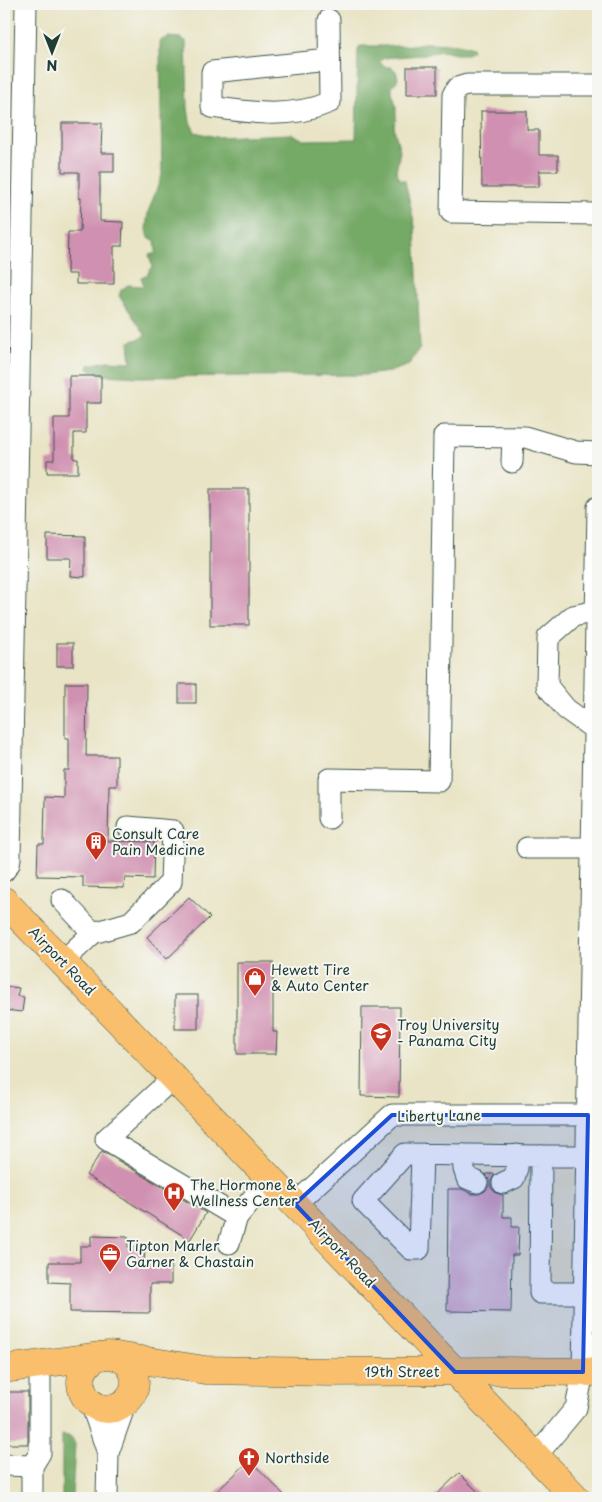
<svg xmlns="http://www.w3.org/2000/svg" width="602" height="1502" font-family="'Playpen Sans',sans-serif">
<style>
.forest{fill:#74a966;stroke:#4a734d}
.building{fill:#d090b1}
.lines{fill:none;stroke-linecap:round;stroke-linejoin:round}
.minor-casing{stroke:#3d564a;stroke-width:23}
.major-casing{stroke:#3d564a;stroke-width:29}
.minor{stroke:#fff;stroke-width:21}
.major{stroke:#f9bf6d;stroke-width:28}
.marked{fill:#1d4ed8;fill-opacity:0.2;stroke:#1d4ed8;stroke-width:4;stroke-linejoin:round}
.labels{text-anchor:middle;stroke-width:4;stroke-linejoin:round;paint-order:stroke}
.poi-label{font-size:14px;fill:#1f3d34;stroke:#f6f6f2;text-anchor:start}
.street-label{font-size:14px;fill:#1f3d34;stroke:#f6f6f2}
</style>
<rect width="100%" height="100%" fill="#f6f6f2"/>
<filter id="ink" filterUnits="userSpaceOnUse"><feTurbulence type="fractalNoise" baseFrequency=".02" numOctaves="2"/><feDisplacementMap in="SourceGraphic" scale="10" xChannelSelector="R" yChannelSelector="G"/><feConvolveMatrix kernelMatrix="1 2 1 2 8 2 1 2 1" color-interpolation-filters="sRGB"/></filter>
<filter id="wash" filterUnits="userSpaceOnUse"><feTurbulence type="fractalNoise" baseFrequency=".0096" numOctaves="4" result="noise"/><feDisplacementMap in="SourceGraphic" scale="20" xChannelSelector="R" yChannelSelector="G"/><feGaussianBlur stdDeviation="1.12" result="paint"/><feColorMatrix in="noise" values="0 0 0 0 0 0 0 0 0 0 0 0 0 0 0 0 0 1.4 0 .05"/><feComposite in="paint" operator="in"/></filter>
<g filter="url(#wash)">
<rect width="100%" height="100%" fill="#e9e4c5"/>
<!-- forest -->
<g class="forest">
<path d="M168,37L180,38L186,41L188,108L190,122L195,132L216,137L292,134L304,140L356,139L358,50L360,46H405L424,43L458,44L472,48L473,51L467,54H456L442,51L420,55L384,58L379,62L386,67H391L396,71L398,79L392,87V93L396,105V120L394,125L395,133L400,151L396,172L400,179L405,181L415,226L420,348L409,365L389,372L365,375L138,377L104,375L88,369L89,365L107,361L131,362L129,342L141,338L145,334L119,296L121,290L128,285L144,286L141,277L147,275L152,266L149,254H156L155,240L148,238L146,230L148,212L162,175L160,52V41Z"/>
<path d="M62,1435C69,1435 72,1438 75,1444L72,1498H62Z"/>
</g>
<g id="blocks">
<!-- building -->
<g class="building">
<rect x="407" y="67" width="30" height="27"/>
<path d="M481,111H527V130H539V155H558V171H539V187H482Z"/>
<path d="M62,123H102L101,153H114V172H100V221L123,222L122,246H114V284H76V274H67L68,232H80L81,198H79V172H62Z"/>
<path d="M69,376H101V403H86V433H74V459H78V473H47V460H54V418H69Z"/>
<rect x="210" y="489" width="39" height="136"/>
<path d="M47,535L85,536V577L70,576L71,558H47Z"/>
<rect x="57" y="643" width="16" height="23"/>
<path d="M65,683H87L86,756H117V786H109L108,841L154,842L153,879L125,878L124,888L83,887V877L37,876L38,844H44L45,797L64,798V770H69V738H65Z"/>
<rect x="179" y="684" width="17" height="19"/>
<path d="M189,897L210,917L167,959L147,937Z"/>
<path d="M237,962H273V1032H277L276,1054H237Z"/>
<path d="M4,986L19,988L17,996L24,997L22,1012L4,1010Z"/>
<rect x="175" y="995" width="23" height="34"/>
<path d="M362,1007H400L399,1097L361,1096Z"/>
<path d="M102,1151L206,1213L190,1240L86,1175Z"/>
<path d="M486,1174H495L491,1181V1188L496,1193L503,1195V1217H512V1227H519L518,1255H512L511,1312L447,1311L448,1189H462L472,1194H479L485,1191L489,1186V1180Z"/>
<path d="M91,1236L128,1237V1247H145L144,1263H171V1284H150V1313L70,1312V1283L49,1282V1262H80V1246H91Z"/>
<rect x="4" y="1392" width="24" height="52"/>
<path d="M250,1460L287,1498H210Z"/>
<path d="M459,1473L484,1498H433Z"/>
</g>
</g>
</g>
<g filter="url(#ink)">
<use href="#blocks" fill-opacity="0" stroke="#3d564a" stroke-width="1"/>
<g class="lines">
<!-- minor casing -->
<g class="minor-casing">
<g id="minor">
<path d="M329,20L330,102C291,119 253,113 212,107V72L329,60"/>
<path d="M598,85H467L457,88L453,95L451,212L598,214"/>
<path d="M512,462L513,437"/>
<path d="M596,611L573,616L548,638L547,686L566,709L594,729H598"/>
<path d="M329,818V779L439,781L444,436L525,437L576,452L598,453"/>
<path d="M527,848H592"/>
<path d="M4,871L9,864L10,858L26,4"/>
<path d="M62,900L93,933"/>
<path d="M62,962L93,933L131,922L171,882L173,831L128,827"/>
<path d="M173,1078L106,1139L237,1217"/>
<path d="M422,1154L419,1249H411L363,1201L405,1154L541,1156L540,1293H584"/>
<path d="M463,1155L464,1169L467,1178L477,1182"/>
<path d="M541,1156H587"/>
<path d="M503,1183L514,1178L517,1168V1155"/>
<path d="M295,1204L392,1115H588"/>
<path d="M229,1243L237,1217L270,1178"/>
<path d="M91,1403L108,1453"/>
<path d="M536,1456L576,1408L583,1372L598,507"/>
<path d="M4,1465L32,1466V1498"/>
<path d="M32,1466L40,1453V1377"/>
<path d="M107,1498L108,1453L126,1402"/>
</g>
</g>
<!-- major casing -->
<g class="major-casing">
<g id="major">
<path d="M4,901L576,1498"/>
<circle cx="108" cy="1382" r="27"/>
<path d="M116,1356L205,1370L331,1372L493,1371L598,1372"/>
<path d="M4,1369L100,1356"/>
</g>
</g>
<!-- minor -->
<use href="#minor" class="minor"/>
<!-- major -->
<use href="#major" class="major"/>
</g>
</g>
<!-- marked area -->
<path class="marked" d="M392,1115H588L583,1372H455L295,1204Z"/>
<!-- icons -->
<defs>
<g id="building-pin" transform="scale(1.125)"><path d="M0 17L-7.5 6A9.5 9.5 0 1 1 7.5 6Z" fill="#c8321e" stroke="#f6f6f2"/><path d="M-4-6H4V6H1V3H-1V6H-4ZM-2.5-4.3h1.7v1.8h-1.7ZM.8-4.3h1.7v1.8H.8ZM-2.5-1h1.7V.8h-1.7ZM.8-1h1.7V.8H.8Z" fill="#fff"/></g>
<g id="shop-pin" transform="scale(1.125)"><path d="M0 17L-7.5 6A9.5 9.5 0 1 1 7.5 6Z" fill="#c8321e" stroke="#f6f6f2"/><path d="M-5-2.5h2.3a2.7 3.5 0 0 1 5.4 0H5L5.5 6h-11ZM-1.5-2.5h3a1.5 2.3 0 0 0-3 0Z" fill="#fff"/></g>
<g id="university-pin" transform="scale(1.125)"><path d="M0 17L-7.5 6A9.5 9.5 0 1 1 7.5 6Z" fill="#c8321e" stroke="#f6f6f2"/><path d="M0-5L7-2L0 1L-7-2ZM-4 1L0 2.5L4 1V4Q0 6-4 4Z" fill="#fff"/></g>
<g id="hospital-pin" transform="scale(1.125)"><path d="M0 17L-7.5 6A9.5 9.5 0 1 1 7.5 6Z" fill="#c8321e" stroke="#f6f6f2"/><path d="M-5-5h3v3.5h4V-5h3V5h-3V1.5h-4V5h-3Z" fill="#fff"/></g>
<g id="office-pin" transform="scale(1.125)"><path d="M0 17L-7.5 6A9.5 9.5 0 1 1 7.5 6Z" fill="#c8321e" stroke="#f6f6f2"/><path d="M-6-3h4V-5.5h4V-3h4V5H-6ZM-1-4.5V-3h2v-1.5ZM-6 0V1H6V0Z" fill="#fff"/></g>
<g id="church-pin" transform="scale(1.125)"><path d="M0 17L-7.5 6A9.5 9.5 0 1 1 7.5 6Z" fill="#c8321e" stroke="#f6f6f2"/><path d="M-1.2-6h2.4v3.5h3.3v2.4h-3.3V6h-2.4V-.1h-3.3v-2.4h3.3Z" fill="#fff"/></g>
</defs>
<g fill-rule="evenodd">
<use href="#building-pin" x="96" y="842"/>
<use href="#shop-pin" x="255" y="978"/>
<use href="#university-pin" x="381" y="1033"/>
<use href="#hospital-pin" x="174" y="1193"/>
<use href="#office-pin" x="110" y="1254"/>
<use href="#church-pin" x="249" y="1458"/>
</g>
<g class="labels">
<!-- poi labels -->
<g class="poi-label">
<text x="112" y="839">Consult Care<tspan x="112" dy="16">Pain Medicine</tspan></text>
<text x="271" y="975">Hewett Tire<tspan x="271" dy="16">&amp; Auto Center</tspan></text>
<text x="397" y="1030">Troy University<tspan x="397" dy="16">- Panama City</tspan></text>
<text x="190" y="1190">The Hormone &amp;<tspan x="190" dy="16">Wellness Center</tspan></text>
<text x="126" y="1251">Tipton Marler<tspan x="126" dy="16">Garner &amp; Chastain</tspan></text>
<text x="265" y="1463">Northside</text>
</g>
<!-- street labels -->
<g class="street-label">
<text transform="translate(62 961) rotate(46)" y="5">Airport Road</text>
<text transform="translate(439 1116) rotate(-1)" y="5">Liberty Lane</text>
<text transform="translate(342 1253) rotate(46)" y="5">Airport Road</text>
<text x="402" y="1377">19th Street</text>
</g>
</g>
<!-- margin -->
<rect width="602" height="1502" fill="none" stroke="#f6f6f2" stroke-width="20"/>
<!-- north arrow -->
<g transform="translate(52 52) rotate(180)" stroke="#f6f6f2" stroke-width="4" paint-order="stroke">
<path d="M0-4L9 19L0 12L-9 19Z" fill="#1f3d34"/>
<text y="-8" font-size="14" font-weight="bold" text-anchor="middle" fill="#1f3d34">N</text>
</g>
</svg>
